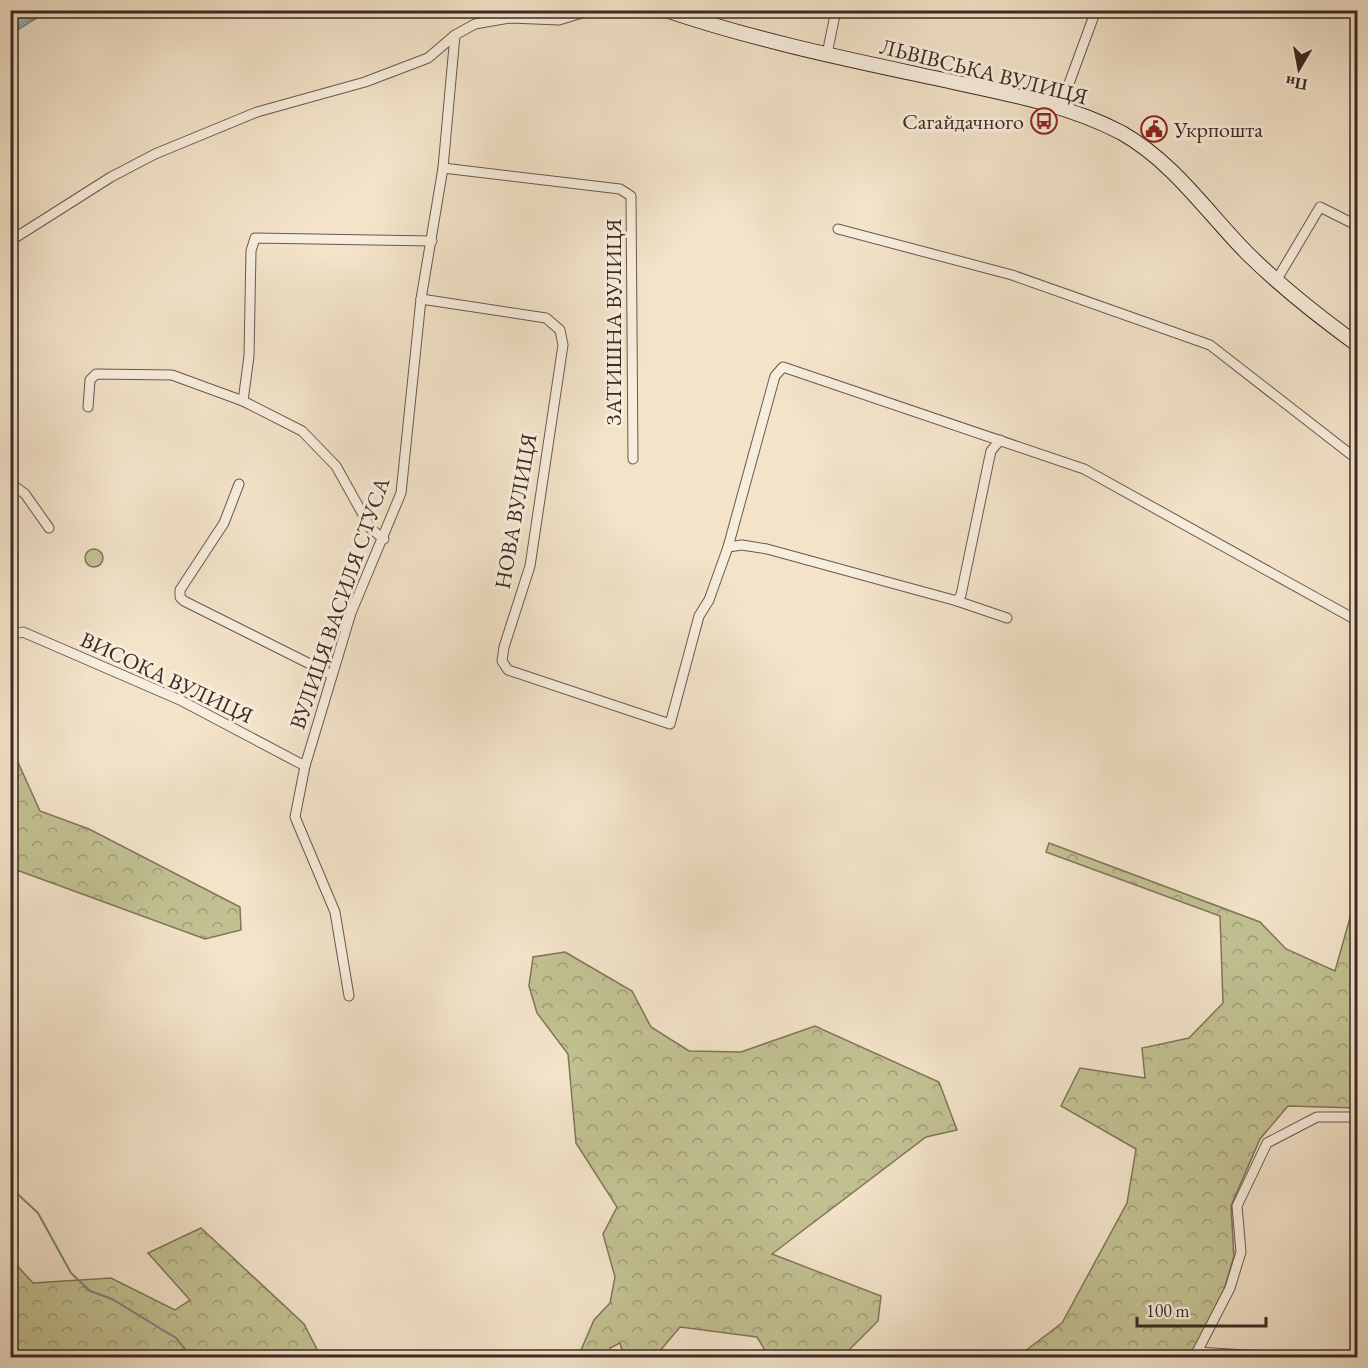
<svg xmlns="http://www.w3.org/2000/svg" width="1368" height="1368" font-family="'EB Garamond',serif">
<style>
.green{fill:#c2c192;stroke:#80755a;stroke-width:1.5}
.forest{fill:url(#forest-crowns);stroke:#80755a;stroke-width:1.5}
.water{fill:url(#water-waves);stroke:#77827e;stroke-width:1.5}
.lines{fill:none;stroke-linecap:round;stroke-linejoin:round}
.stream{stroke:#77827e;stroke-width:2}
.street-casing{stroke:#6a584c;stroke-width:11}
.secondary-casing{stroke:#3d2922;stroke-width:16}
.street{stroke:#f7eddc;stroke-width:9}
.secondary{stroke:#f7eddc;stroke-width:14}
.labels{text-anchor:middle;stroke-width:6;stroke-linejoin:round;paint-order:stroke}
.street-label{font-size:22px;fill:#3d2922;stroke:#f7eddc}
.poi-label{font-size:22px;fill:#3d2922;stroke:#f7eddc;text-anchor:end}
</style>
<defs>
<pattern id="forest-crowns" width="20" height="18" patternUnits="userSpaceOnUse" patternTransform="scale(1.5)"><rect width="20" height="18" fill="#c2c192"/><path d="M2 6a3 3 0 1 1 6 0M12 15a3 3 0 1 1 6 0" fill="none" stroke="#9f9d77"/></pattern>
<pattern id="water-waves" width="16" height="10" patternUnits="userSpaceOnUse" patternTransform="scale(1.5)"><rect width="16" height="10" fill="#9dbdbc"/><path d="M0 5q4-4 8 0t8 0" fill="none" stroke="#88a2a1"/></pattern>
</defs>
<rect width="100%" height="100%" fill="#f3e3c9"/>
<filter id="stains"><feTurbulence type="fractalNoise" baseFrequency=".00333" numOctaves="4"/><feColorMatrix values="0 0 0 0 .2 0 0 0 0 .09 0 0 0 0 .02 0 0 0 .5 -.17"/></filter>
<radialGradient id="worn" r=".72"><stop offset=".6" stop-color="#630" stop-opacity="0"/><stop offset="1" stop-color="#630" stop-opacity=".3"/></radialGradient>
<!-- green -->
<circle class="green" cx="94" cy="558" r="9"/>
<!-- forest -->
<g class="forest">
<path d="M11,753L16,758L40,811L89,829L240,907L241,930L205,939L11,868Z"/>
<path d="M1049,843L1260,922L1286,949L1335,971L1357,893V1108L1288,1106L1260,1139L1231,1206L1234,1256L1224,1290L1190,1357L1016,1358L1062,1323L1127,1203L1136,1149L1061,1106L1080,1068L1145,1078L1142,1048L1189,1038L1223,1003L1220,916L1046,852Z"/>
<path d="M565,952L632,991L651,1027L689,1051L741,1052L815,1026L939,1082L957,1130L926,1137L772,1254L881,1296L878,1321L842,1357H769L757,1337L680,1327L659,1352L663,1357H624L620,1343L610,1348L609,1357H578L594,1320L610,1303L615,1277L603,1234L617,1207L576,1143L568,1054L537,1013L529,986L533,957Z"/>
<path d="M201,1228L304,1324L321,1357H11V1259L33,1283L111,1278L175,1310L190,1300L148,1253Z"/>
</g>
<!-- water -->
<path class="water" d="M16,11V10L48,11L11,34V14Z"/>
<g class="lines">
<!-- stream -->
<path class="stream" d="M10,1187L38,1213L71,1273L90,1291L112,1299L176,1338L192,1358"/>
<!-- street casing -->
<g class="street-casing">
<g id="street">
<path d="M827,54L836,10"/>
<path d="M1060,108L1096,10"/>
<path d="M443,168L620,189L631,196L633,459"/>
<path d="M838,229L1012,275L1210,345L1358,460"/>
<path d="M10,241L111,177L155,154L257,112L365,82L428,58L455,35L475,24L510,18L559,20L592,10"/>
<path d="M1276,281L1320,207L1358,226"/>
<path d="M421,299L546,318L560,330L563,345L530,566L504,647L502,661L508,670L670,724L699,616L709,600L728,547L775,376L783,367L1084,469L1358,621"/>
<path d="M243,401L249,356L251,251L255,238L432,241"/>
<path d="M88,407L90,380L96,374L172,375L243,401L302,431L336,466L371,529L384,539"/>
<path d="M10,483L25,494L49,528"/>
<path d="M239,484L224,523L180,590V597L184,601L332,675"/>
<path d="M728,547L742,545L767,549L957,601L1007,618"/>
<path d="M957,601L961,595L989,460L991,451L1000,440"/>
<path d="M10,635L23,632L180,700L305,766"/>
<path d="M349,996L335,912L295,817L305,766L351,613L401,493L421,299L443,168L455,35"/>
<path d="M1196,1352L1296,1358"/>
<path d="M1194,1358L1230,1288L1241,1252L1237,1206L1267,1143L1317,1117H1358"/>
</g>
</g>
<!-- secondary casing -->
<g class="secondary-casing">
<path id="secondary" d="M666,10C757,41 851,60 944,80C1004,93 1067,104 1122,133C1173,162 1206,211 1246,252C1281,287 1318,316 1358,345"/>
</g>
<!-- street -->
<use href="#street" class="street"/>
<!-- secondary -->
<use href="#secondary" class="secondary"/>
</g>
<!-- icons -->
<defs>
<g id="bus-ring" transform="scale(1.35)"><circle r="9.5" fill="#f7eddc" stroke="#8f2418" stroke-width="1.5"/><path d="M-5-6H5V4H4V6H2V4H-2V6H-4V4H-5ZM-3.5-4V0h7V-4ZM-3.5 1.2v1.5H-2V1.2ZM2 1.2v1.5H3.5V1.2Z" fill="#8f2418"/></g>
<g id="civic-ring" transform="scale(1.35)"><circle r="9.5" fill="#f7eddc" stroke="#8f2418" stroke-width="1.5"/><path d="M-.6-6.5H3V-4.5H.6V-3L4-1V1h2V6H-6V1h2V-1L-.6-3ZM-1.2 2.5V6h2.4V2.5Z" fill="#8f2418"/></g>
</defs>
<g fill-rule="evenodd">
<use href="#bus-ring" x="1044" y="121"/>
<use href="#civic-ring" x="1154" y="129"/>
</g>
<g class="labels">
<!-- street labels -->
<g class="street-label">
<text transform="translate(984 71) rotate(14)" y="8">ЛЬВІВСЬКА ВУЛИЦЯ</text>
<text transform="translate(613 322) rotate(-90)" y="8">ЗАТИШНА ВУЛИЦЯ</text>
<text transform="translate(515 511) rotate(-80)" y="8">НОВА ВУЛИЦЯ</text>
<text transform="translate(339 603) rotate(-71)" y="8">ВУЛИЦЯ ВАСИЛЯ СТУСА</text>
<text transform="translate(167 677) rotate(25)" y="8">ВИСОКА ВУЛИЦЯ</text>
</g>
<!-- poi labels -->
<g class="poi-label">
<text x="1024" y="129">Сагайдачного</text>
<text x="1174" y="137" text-anchor="start">Укрпошта</text>
</g>
</g>
<!-- margin -->
<rect width="1368" height="1368" fill="none" stroke="#f3e3c9" stroke-width="36"/>
<rect x="12" y="12" width="1344" height="1344" fill="none" stroke="#3d2922" stroke-width="3"/>
<rect x="18" y="18" width="1332" height="1332" fill="none" stroke="#3d2922" stroke-width="1.5"/>
<!-- north arrow -->
<g transform="translate(1299 69) rotate(190)" stroke="#f7eddc" stroke-width="4.5" paint-order="stroke">
<path d="M0-4.5L10 22L0 15L-10 22Z" fill="#3d2922"/>
<text y="-9" font-size="16" font-weight="bold" text-anchor="middle" fill="#3d2922">Пн</text>
</g>
<!-- scale -->
<path d="M1137 1317v9h129v-9" fill="none" stroke="#3d2922" stroke-width="3"/>
<text x="1146" y="1317" font-size="18" fill="#3d2922" stroke="#f7eddc" stroke-width="4.5" paint-order="stroke">100 m</text>
<rect width="100%" height="100%" filter="url(#stains)"/>
<rect width="100%" height="100%" fill="url(#worn)"/>
</svg>
